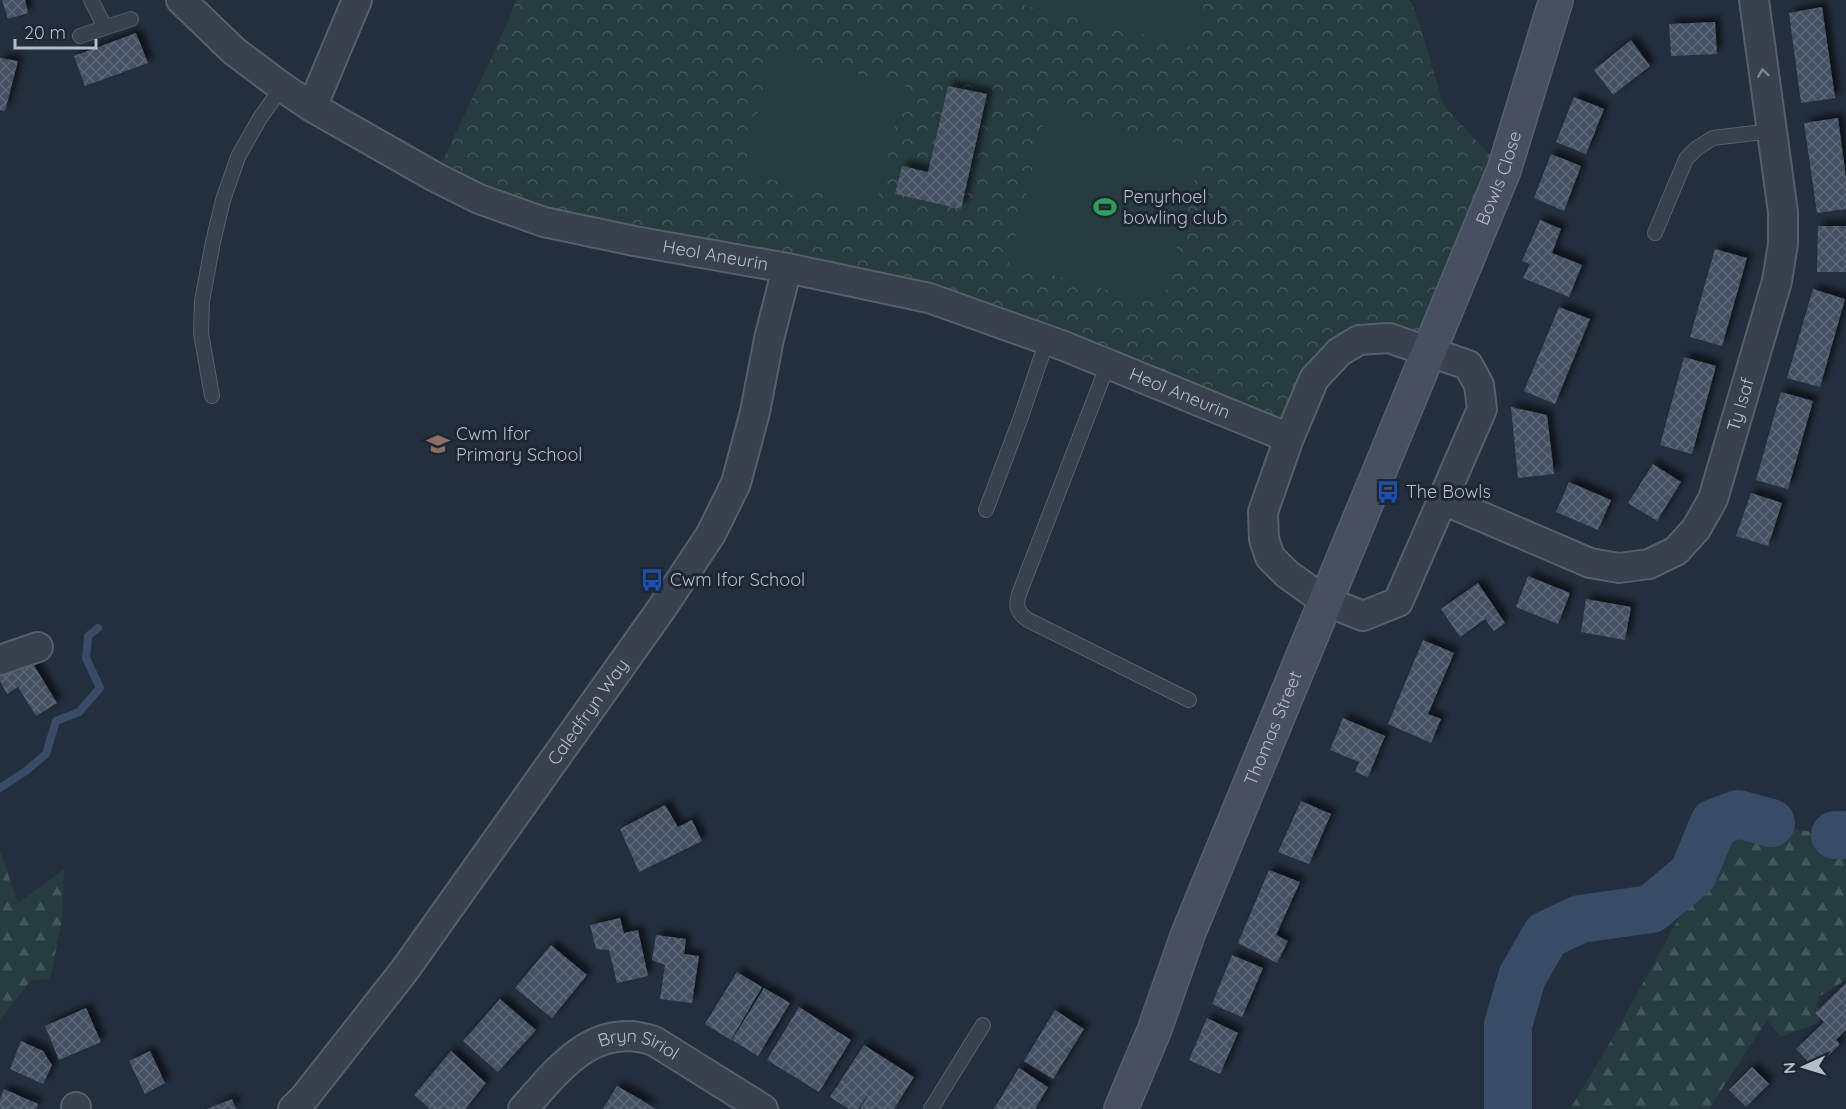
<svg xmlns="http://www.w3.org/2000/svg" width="1846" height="1109" font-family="Quicksand,sans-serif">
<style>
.forest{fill:url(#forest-firs)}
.park{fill:url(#park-crowns)}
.pitch{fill:#263c3f}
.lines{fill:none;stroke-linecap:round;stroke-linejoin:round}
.stream{stroke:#394c67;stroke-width:8}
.river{stroke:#394c67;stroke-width:48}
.building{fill:url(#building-cross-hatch);filter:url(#shadow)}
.lane-casing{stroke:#565f6c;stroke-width:16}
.street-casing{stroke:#565f6c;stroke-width:32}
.secondary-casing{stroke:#565f6c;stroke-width:36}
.lane{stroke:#38414e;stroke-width:14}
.street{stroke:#38414e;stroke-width:28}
.secondary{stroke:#465061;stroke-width:33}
.oneway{stroke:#7c8592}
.labels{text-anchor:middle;stroke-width:6;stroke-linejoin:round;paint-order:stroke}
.street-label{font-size:18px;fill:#b4bcc9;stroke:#1d2633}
.poi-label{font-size:18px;fill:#b4bcc9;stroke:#1d2633;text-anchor:start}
</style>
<defs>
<pattern id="forest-firs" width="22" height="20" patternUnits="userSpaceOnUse" patternTransform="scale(1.5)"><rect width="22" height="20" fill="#263c3f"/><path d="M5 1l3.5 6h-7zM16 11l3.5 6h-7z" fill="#435659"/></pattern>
<pattern id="park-crowns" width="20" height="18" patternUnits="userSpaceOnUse" patternTransform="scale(1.5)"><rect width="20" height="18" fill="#263c3f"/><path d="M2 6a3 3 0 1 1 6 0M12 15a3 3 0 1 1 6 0" fill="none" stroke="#435659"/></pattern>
<pattern id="building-cross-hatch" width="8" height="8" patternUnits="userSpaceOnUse" patternTransform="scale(1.5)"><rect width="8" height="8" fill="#455162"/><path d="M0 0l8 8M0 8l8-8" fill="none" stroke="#5d6877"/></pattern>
<filter id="shadow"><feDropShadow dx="5.5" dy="-5.5" stdDeviation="3" flood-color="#0009"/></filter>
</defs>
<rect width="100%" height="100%" fill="#242f3e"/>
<!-- forest -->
<g class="forest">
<path d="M1738,814C1772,823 1810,835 1846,835V980L1818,997L1819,1023L1780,1037L1767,1020L1709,1109H1570L1612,1039L1685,907L1693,874L1714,823Z"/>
<path d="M0,851L18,903L64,869L62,920L50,979L31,980L0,1020Z"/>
</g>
<!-- park -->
<path class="park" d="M516,0H1410L1416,13L1444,106L1504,170L1428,352L1359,340L1289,438L929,298L544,222L435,177L509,20Z"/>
<!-- pitch -->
<g class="pitch">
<path d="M1004,0H1205L1193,47Z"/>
<path d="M772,53L905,86L876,206L743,173Z"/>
<path d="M1047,109L1202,150L1162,305L1009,263Z"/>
</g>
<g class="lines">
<!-- stream -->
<path class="stream" d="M0,788L26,771L46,754L56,721L79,712L100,688L86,658L88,636L98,628"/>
<!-- river -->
<g class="river">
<path d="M1835,835H1846"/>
<path d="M1508,1109V1025L1522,977L1546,935L1580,919L1651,909L1693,874L1714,823L1738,814L1771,823"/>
</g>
</g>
<!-- building -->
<g class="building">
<path d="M2,0H25L28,13L8,19Z"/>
<path d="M1822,7L1835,98L1801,103L1789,13Z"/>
<path d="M1715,22L1717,54L1671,56L1669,24Z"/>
<path d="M136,33L148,63L85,86L74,56Z"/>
<path d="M1631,40L1650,66L1613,95L1594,70Z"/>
<path d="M0,58L18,61L5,111L0,110Z"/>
<path d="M948,86L987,94L961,209L895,194L902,166L928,172Z"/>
<path d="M1574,97L1604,109L1586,154L1556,142Z"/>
<path d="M1838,118L1846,178V209L1817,213L1804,123Z"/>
<path d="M1551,154L1581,166L1564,211L1534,198Z"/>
<path d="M1540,220L1561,229L1552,253L1582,265L1569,297L1523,278L1530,264L1522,261Z"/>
<path d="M1818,226H1846V272H1817Z"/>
<path d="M1715,249L1747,258L1722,346L1690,337Z"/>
<path d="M1813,289L1845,299L1820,387L1787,378Z"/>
<path d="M1559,307L1590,319L1555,404L1524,391Z"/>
<path d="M1684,357L1716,366L1692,454L1660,445Z"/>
<path d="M1781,392L1813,401L1788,489L1756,480Z"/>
<path d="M1511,407L1547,415L1554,474L1518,478Z"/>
<path d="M1653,464L1681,482L1657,521L1628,503Z"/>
<path d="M1569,482L1611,500L1598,530L1556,512Z"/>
<path d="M1751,493L1782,503L1768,546L1736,536Z"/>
<path d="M1528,576L1570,593L1558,624L1516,607Z"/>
<path d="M1478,583L1505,623L1494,631L1485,619L1460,637L1441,609Z"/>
<path d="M1586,599L1631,607L1625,640L1581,632Z"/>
<path d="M1423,640L1454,653L1428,714L1441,719L1431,743L1388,724Z"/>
<path d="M27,654L57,703L36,716L18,687L7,694L0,681V671Z"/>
<path d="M1343,718L1385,736L1368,777L1355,772L1359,762L1330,750Z"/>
<path d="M1301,801L1331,814L1309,864L1278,852Z"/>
<path d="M665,805L678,827L692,820L702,841L639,872L620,829Z"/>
<path d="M1269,870L1300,882L1276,935L1288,941L1277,963L1238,943Z"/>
<path d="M620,918L624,933L638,930L648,976L617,983L609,950L596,949L590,925Z"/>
<path d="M656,935L686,939L684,954L699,956L692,1003L660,999L665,965L652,960Z"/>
<path d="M551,945L587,975L552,1018L515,988Z"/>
<path d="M1232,955L1263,968L1242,1017L1212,1004Z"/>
<path d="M737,972L762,987L731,1040L705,1024Z"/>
<path d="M1846,983V1030L1836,1040L1840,1044L1815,1069L1796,1049L1824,1022L1815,1013Z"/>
<path d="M764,988L790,1003L758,1056L732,1040Z"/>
<path d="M500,999L536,1030L498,1072L463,1041Z"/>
<path d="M799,1007L851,1040L819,1092L767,1060Z"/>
<path d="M86,1008L101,1042L59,1060L45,1026Z"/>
<path d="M1055,1010L1084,1029L1053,1079L1024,1061Z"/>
<path d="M1207,1018L1238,1033L1220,1074L1189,1060Z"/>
<path d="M21,1041L43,1051L52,1065L43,1084L10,1069Z"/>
<path d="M864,1045L914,1077L894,1109H860L869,1093L858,1109H849L830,1097Z"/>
<path d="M150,1051L165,1083L145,1094L129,1061Z"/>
<path d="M451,1051L486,1083L465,1109H430L414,1095Z"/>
<path d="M1752,1067L1769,1084L1746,1107L1729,1090Z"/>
<path d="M1019,1068L1048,1087L1035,1109H994Z"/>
<path d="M617,1086L640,1099L655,1109H603Z"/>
<path d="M4,1089L38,1104L36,1109H0V1099Z"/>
<path d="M232,1099L236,1109H207Z"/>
</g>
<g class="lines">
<!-- lane casing -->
<g class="lane-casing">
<g id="lane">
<path d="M91,0L105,27"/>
<path d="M80,36L131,19"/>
<path d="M1655,233L1686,159L1697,148L1713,138L1771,131"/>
<path d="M1108,364L1019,594C1015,607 1018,613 1028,620L1189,700"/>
<path d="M212,396L201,333L202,301L213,242L223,200L238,157L260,118L282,87"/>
<path d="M986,510L1021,417L1047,340"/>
<path d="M931,1109L983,1025"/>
</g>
</g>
<!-- street casing -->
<g class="street-casing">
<g id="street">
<path id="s1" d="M181,0L234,51L282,87L312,107L435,177L479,199L544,222L634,241L787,268L929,298L1064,346L1289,438"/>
<path d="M312,107L357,0"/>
<path d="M1389,338L1468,365L1479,385L1482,409L1398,602L1363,616L1325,601L1287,574L1270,557L1264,539L1263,512L1289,438L1314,379L1339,352L1359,340Z"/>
<path id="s2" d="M1443,500L1590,563L1619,568L1649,564L1676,551L1696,529L1713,499L1777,281L1783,244V212L1754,0"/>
<path d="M0,660L38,647"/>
<path d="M76,1107V1109"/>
<path id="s3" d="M293,1109L305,1097L404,971L662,608L711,534L736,483L755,412L769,339L787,268"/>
<path id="s4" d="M523,1109C558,1070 594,1020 654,1041L763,1109"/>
</g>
</g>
<!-- secondary casing -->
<g class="secondary-casing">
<g id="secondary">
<path id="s5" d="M1121,1109L1154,1031L1188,934L1504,170L1556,0"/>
</g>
</g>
<!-- lane -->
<use href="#lane" class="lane"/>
<!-- street -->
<use href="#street" class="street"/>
<!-- secondary -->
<use href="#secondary" class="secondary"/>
</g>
<!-- one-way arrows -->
<defs><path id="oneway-chevron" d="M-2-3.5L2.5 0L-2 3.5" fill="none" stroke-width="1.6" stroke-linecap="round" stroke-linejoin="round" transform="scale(1.5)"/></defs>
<use class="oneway" href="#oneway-chevron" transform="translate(1763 73) rotate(-98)"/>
<!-- icons -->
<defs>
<g id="stadium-bare" transform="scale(1.8)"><path d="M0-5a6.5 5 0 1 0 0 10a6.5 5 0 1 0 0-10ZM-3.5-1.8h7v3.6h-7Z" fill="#2e9e5b" stroke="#1d2633" stroke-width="2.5" paint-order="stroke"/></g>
<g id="school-bare" transform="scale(1.8)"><path d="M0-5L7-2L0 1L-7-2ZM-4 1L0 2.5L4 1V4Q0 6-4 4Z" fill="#8d6e63" stroke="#1d2633" stroke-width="2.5" paint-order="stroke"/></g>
<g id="bus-bare" transform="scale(1.8)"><path d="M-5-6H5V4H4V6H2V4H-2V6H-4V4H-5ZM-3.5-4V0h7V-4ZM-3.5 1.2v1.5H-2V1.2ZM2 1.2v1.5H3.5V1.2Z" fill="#1a4fb4" stroke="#1d2633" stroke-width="2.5" paint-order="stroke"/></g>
</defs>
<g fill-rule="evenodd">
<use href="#stadium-bare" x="1105" y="207"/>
<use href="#school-bare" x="438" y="444"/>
<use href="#bus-bare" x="1388" y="492"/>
<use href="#bus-bare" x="652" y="580"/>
</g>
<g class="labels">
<!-- street labels -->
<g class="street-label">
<text dy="6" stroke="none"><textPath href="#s5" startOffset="1005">Bowls Close</textPath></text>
<text dy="6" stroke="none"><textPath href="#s1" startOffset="604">Heol Aneurin</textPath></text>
<text dy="6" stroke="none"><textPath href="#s1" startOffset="1090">Heol Aneurin</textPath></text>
<text dy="6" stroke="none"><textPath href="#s2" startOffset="412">Ty Isaf</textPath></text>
<text dy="6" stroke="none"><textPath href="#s3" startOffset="495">Caledfryn Way</textPath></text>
<text dy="6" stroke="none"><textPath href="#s5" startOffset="410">Thomas Street</textPath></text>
<text dy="6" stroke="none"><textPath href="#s4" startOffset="144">Bryn Siriol</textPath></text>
</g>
<!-- poi labels -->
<g class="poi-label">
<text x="1123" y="203">Penyrhoel<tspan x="1123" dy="21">bowling club</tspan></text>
<text x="456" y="440">Cwm Ifor<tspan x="456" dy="21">Primary School</tspan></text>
<text x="1406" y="498">The Bowls</text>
<text x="670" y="586">Cwm Ifor School</text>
</g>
</g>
<!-- north arrow -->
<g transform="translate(1804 1067) rotate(266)" stroke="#1d2633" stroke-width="4.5" paint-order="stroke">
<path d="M0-4.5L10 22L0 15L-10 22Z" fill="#b4bcc9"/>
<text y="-9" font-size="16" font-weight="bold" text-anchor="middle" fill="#b4bcc9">N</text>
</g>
<!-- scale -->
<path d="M15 39v9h81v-9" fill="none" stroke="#b4bcc9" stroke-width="3"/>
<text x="24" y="39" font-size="18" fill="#b4bcc9" stroke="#1d2633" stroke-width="4.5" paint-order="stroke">20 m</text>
</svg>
